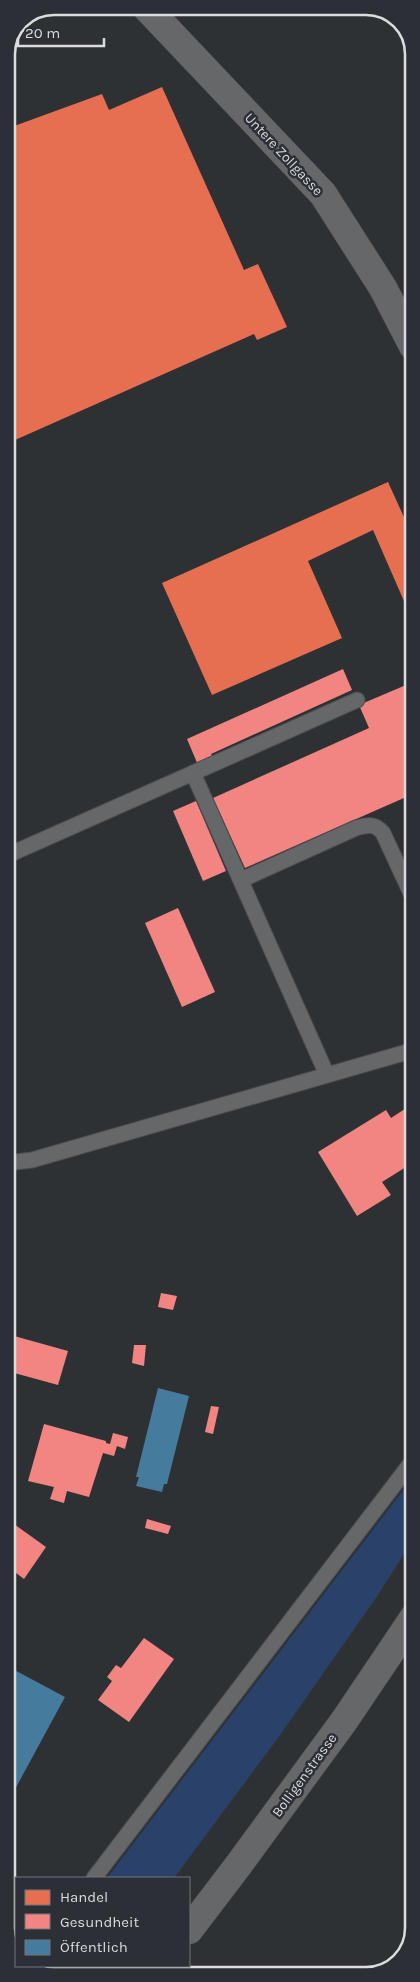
<svg xmlns="http://www.w3.org/2000/svg" width="420" height="1982" font-family="Karla,sans-serif">
<style>
.green{fill:#2a416a}
.shops{fill:#e76f51}
.health{fill:#f28482}
.public{fill:#457b9d}
.lines{fill:none;stroke-linecap:round;stroke-linejoin:round}
.service-casing{stroke:#4a4c4f;stroke-width:17}
.tertiary-casing{stroke:#4a4c4f;stroke-width:29}
.secondary-casing{stroke:#4a4c4f;stroke-width:29}
.service{stroke:#656769;stroke-width:15}
.tertiary{stroke:#656769;stroke-width:28}
.secondary{stroke:#656769;stroke-width:28}
.labels{text-anchor:middle;stroke-width:5;stroke-linejoin:round;paint-order:stroke}
.street-label{font-size:14px;fill:#dadce0;stroke:#2c3036}
.rim{fill:none;stroke:#dadce0;stroke-width:2.5}
</style>
<rect width="100%" height="100%" fill="#2e3134"/>
<!-- green -->
<g class="green">
<path d="M414,1476V1538L378,1595L278,1738L174,1878H107Z"/>
<path d="M35,1966H101L93,1975H48L33,1968Z"/>
</g>
<!-- shops -->
<g class="shops">
<path d="M162,87L244,270L258,264L287,327L257,340L254,334L6,444V129L102,94L109,110Z"/>
<path d="M388,482L413,537V605L407,608L373,530L308,561L342,638L212,695L162,583Z"/>
</g>
<!-- health -->
<g class="health">
<path d="M343,669L352,690L211,754L213,758L198,765L187,739Z"/>
<path d="M406,685L413,700V794L245,868L213,798L369,728L359,705Z"/>
<path d="M196,801L226,871L203,881L173,811Z"/>
<path d="M178,908L215,992L182,1007L145,923Z"/>
<path d="M414,1103V1162L382,1182L391,1195L357,1216L318,1152L386,1110L391,1118Z"/>
<path d="M161,1293L177,1296L173,1310L158,1307Z"/>
<path d="M7,1334L68,1351L58,1385L7,1371Z"/>
<path d="M134,1345H146L144,1366L132,1363Z"/>
<path d="M211,1406L219,1407L213,1434L205,1432Z"/>
<path d="M44,1424L106,1441V1443L110,1444L113,1433L128,1437L125,1449L117,1446L114,1456L103,1453L89,1497L67,1491L64,1503L50,1499L54,1487L28,1481Z"/>
<path d="M7,1519L46,1547L24,1579L7,1566Z"/>
<path d="M147,1519L171,1526L168,1534L145,1528Z"/>
<path d="M144,1638L174,1659L129,1722L98,1700L112,1681L107,1677L116,1665L121,1668Z"/>
</g>
<!-- public -->
<g class="public">
<path d="M158,1388L189,1396L167,1484H164L162,1492L136,1486L139,1477H136Z"/>
<path d="M7,1666L65,1697L7,1804Z"/>
</g>
<g class="lines">
<!-- service casing -->
<g class="service-casing">
<g id="service">
<path d="M193,773L357,700"/>
<path d="M6,856L193,773L327,1075"/>
<path d="M241,880L356,828C368,825 375,823 383,833L414,900"/>
<path d="M7,1163L32,1160L414,1050"/>
<path d="M94,1878L414,1459"/>
</g>
</g>
<!-- tertiary casing -->
<g class="tertiary-casing">
<path id="tertiary" d="M145,6L323,194L383,288L413,346"/>
</g>
<!-- secondary casing -->
<g class="secondary-casing">
<g id="secondary">
<path d="M189,1930L237,1867L344,1721L414,1617"/>
<path d="M152,1975L160,1966"/>
</g>
</g>
<!-- service -->
<use href="#service" class="service"/>
<!-- tertiary -->
<use href="#tertiary" class="tertiary"/>
<!-- secondary -->
<use href="#secondary" class="secondary"/>
</g>
<g class="labels">
<!-- street labels -->
<g class="street-label">
<text transform="translate(284 154) rotate(47)" y="5">Untere Zollgasse</text>
<text transform="translate(304 1775) rotate(-54)" y="5">Bolligenstrasse</text>
</g>
</g>
<!-- crop -->
<path d="M0 0H420V1982H0ZM54 15H366A39 39 0 0 1 405 54V1928A39 39 0 0 1 366 1967H54A39 39 0 0 1 15 1928V54A39 39 0 0 1 54 15Z" fill="#2c3036" fill-rule="evenodd"/>
<path class="rim" d="M54 15H366A39 39 0 0 1 405 54V1928A39 39 0 0 1 366 1967H54A39 39 0 0 1 15 1928V54A39 39 0 0 1 54 15Z"/>
<!-- legend -->
<rect x="15" y="1877" width="175" height="90" fill="#2c3036" stroke="#72757a"/>
<rect x="25" y="1890" width="25" height="15" fill="#e76f51" stroke="#72757a"/>
<text x="60" y="1902" font-size="15" fill="#dadce0">Handel</text>
<rect x="25" y="1914" width="25" height="15" fill="#f28482" stroke="#72757a"/>
<text x="60" y="1927" font-size="15" fill="#dadce0">Gesundheit</text>
<rect x="25" y="1940" width="25" height="15" fill="#457b9d" stroke="#72757a"/>
<text x="60" y="1952" font-size="15" fill="#dadce0">Öffentlich</text>
<!-- scale -->
<path d="M18 38v8h86v-8" fill="none" stroke="#dadce0" stroke-width="2.5"/>
<text x="25" y="38" font-size="15" fill="#dadce0" stroke="#2c3036" stroke-width="4" paint-order="stroke">20 m</text>
</svg>
